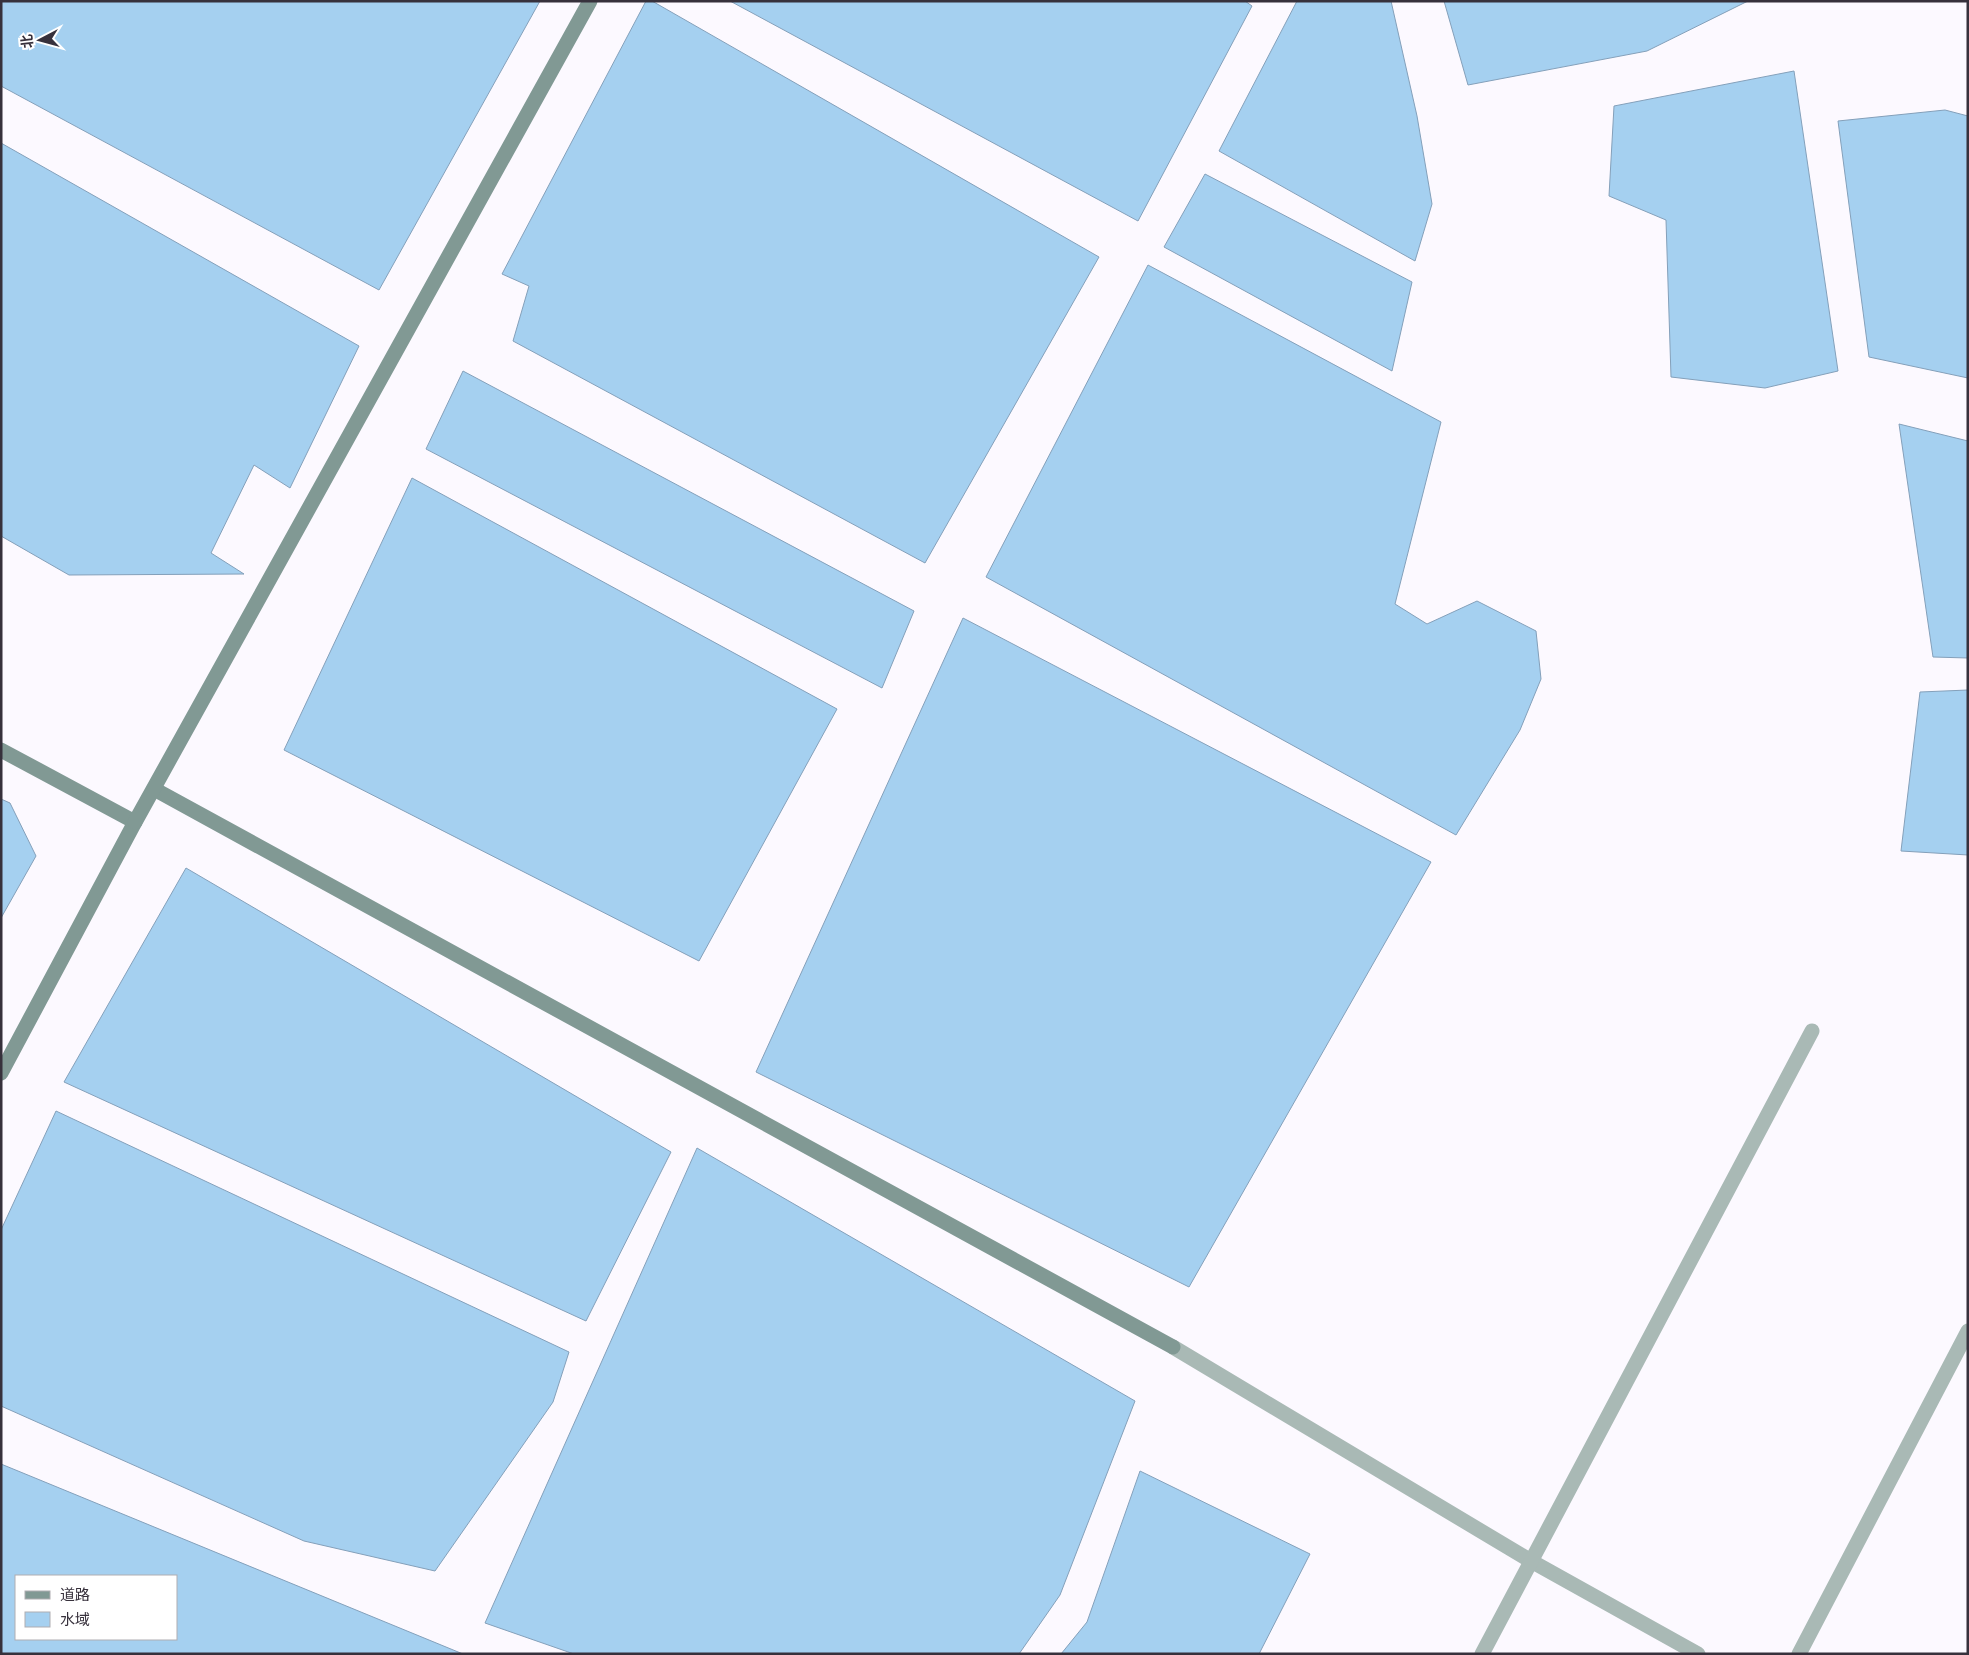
<svg xmlns="http://www.w3.org/2000/svg" width="1969" height="1655" font-family="Signika,'Noto Sans SC',sans-serif">
<style>
.water{fill:#a5d0f0;stroke:#84a0ba;fill-rule:evenodd}
.lines{fill:none;stroke-linecap:round;stroke-linejoin:round}
.street{stroke:#a9b9b5;stroke-width:15}
.secondary{stroke:#819994;stroke-width:15}
</style>
<rect width="100%" height="100%" fill="#fcf9ff"/>
<!-- water -->
<g class="water">
<path d="M1,1H540L379,290L1,86Z"/>
<path d="M646,1H652L1099,257L925,563L513,341L529,286L502,274Z"/>
<path d="M730,1H1245L1252,6L1138,221Z"/>
<path d="M1297,1H1391L1417,116L1432,204L1415,261L1219,151Z"/>
<path d="M1444,1H1748L1647,51L1468,85Z"/>
<path d="M1794,71L1838,371L1765,388L1671,377L1666,220L1609,196L1614,106Z"/>
<path d="M1945,110L1968,116V378L1869,357L1838,121Z"/>
<path d="M1,143L359,346L290,488L254,465L211,553L244,574L69,575L1,536Z"/>
<path d="M1205,174L1412,282L1392,371L1164,247Z"/>
<path d="M1148,265L1441,422L1395,604L1427,624L1477,601L1536,631L1541,679L1520,730L1456,835L986,577Z"/>
<path d="M463,371L914,611L882,688L426,449Z"/>
<path d="M1899,424L1968,441V658L1933,657Z"/>
<path d="M412,478L837,709L699,961L284,750Z"/>
<path d="M963,618L1431,862L1189,1287L756,1072Z"/>
<path d="M1968,690V855L1901,851L1920,692Z"/>
<path d="M1,799L10,803L36,856L1,918Z"/>
<path d="M186,868L671,1152L586,1321L64,1082Z"/>
<path d="M56,1111L569,1352L553,1402L435,1571L304,1541L1,1406V1230Z"/>
<path d="M697,1148L1135,1401L1060,1595L1019,1654H574L485,1623Z"/>
<path d="M1,1464L463,1654H1ZM16,1576H176V1639H16Z"/>
<path d="M1140,1471L1310,1554L1259,1654H1061L1087,1622Z"/>
</g>
<g class="lines">
<!-- street -->
<g class="street">
<path d="M1173,1347L1531,1561L1698,1654"/>
<path d="M1482,1654L1812,1031"/>
<path d="M1799,1654L1968,1331"/>
</g>
<!-- secondary -->
<g class="secondary">
<path d="M1,750L135,822L1,1073"/>
<path d="M154,789L1173,1347"/>
<path d="M135,822L590,1"/>
</g>
</g>
<!-- border -->
<rect width="1969" height="1655" fill="none" stroke="#37313c" stroke-width="5"/>
<!-- legend -->
<rect x="15" y="1575" width="162" height="65" fill="#ffffff" stroke="#afadb1"/>
<rect x="25" y="1591" width="25" height="8" fill="#819994" stroke="#afadb1"/>
<text x="60" y="1600" font-size="15" fill="#37313c">道路</text>
<rect x="25" y="1612" width="25" height="15" fill="#a5d0f0" stroke="#afadb1"/>
<text x="60" y="1625" font-size="15" fill="#37313c">水域</text>
<!-- north arrow -->
<g transform="translate(40 40) rotate(264)" stroke="#ffffff" stroke-width="4" paint-order="stroke">
<path d="M0-4L9 19L0 12L-9 19Z" fill="#37313c"/>
<text y="-8" font-size="14" font-weight="bold" text-anchor="middle" fill="#37313c">北</text>
</g>
</svg>
